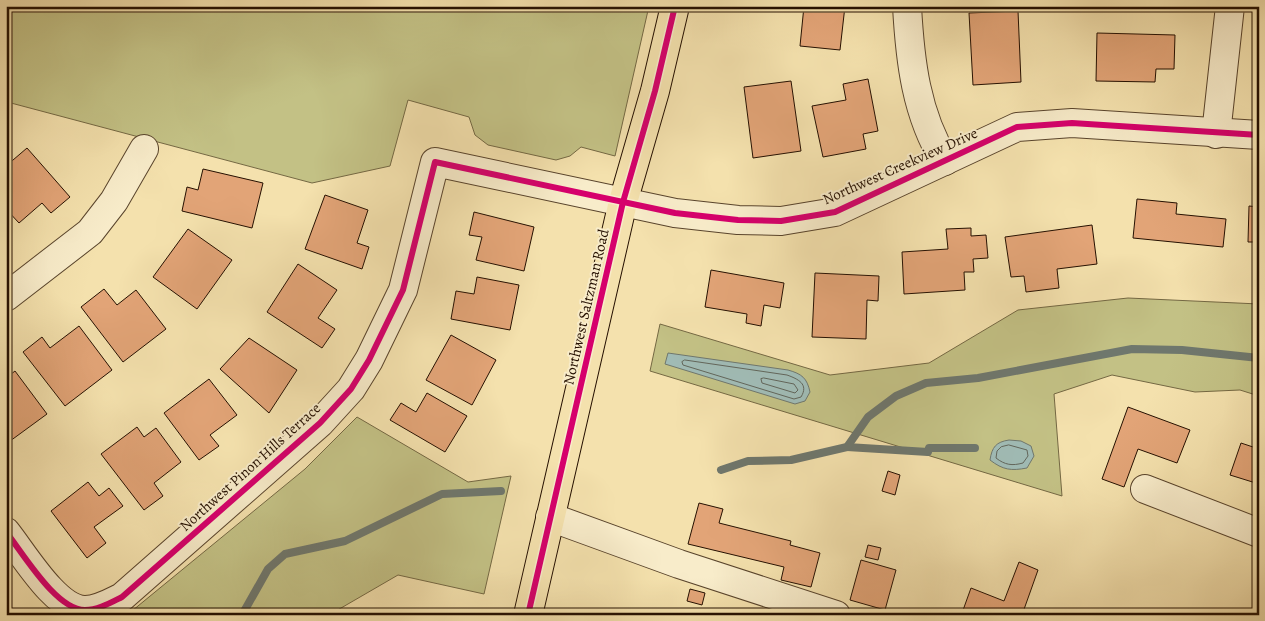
<svg xmlns="http://www.w3.org/2000/svg" width="1265" height="621" font-family="Alegreya,serif">
<style>
.green{fill:#c3c185;stroke:#746843}
.water{fill:#a0bbb5;stroke:#6f776d}
.lines{fill:none;stroke-linecap:round;stroke-linejoin:round}
.shore{stroke:#62665b;stroke-width:1}
.stream{stroke:#6f776d;stroke-width:8}
.building{fill:#e2a477;stroke:#251001}
.minor-casing{stroke:#59442c;stroke-width:30}
.major-casing{stroke:#251001;stroke-width:30}
.minor{stroke:#f8ecca;stroke-width:28}
.major{stroke:#f4e1ad;stroke-width:28}
.cycleway-casing{stroke:#f8ecca;stroke-width:9}
.cycleway{stroke:#d6006c;stroke-width:6}
.labels{text-anchor:middle;stroke-width:4;stroke-linejoin:round;paint-order:stroke}
.street-label{font-size:15px;fill:#251001;stroke:#f8ecca}
</style>
<rect width="100%" height="100%" fill="#f4e1ad"/>
<filter id="stains"><feTurbulence type="fractalNoise" baseFrequency=".004" numOctaves="4"/><feColorMatrix values="0 0 0 0 .2 0 0 0 0 .09 0 0 0 0 .02 0 0 0 .5 -.17"/></filter>
<radialGradient id="worn" r=".72"><stop offset=".6" stop-color="#630" stop-opacity="0"/><stop offset="1" stop-color="#630" stop-opacity=".3"/></radialGradient>
<!-- green -->
<g class="green">
<path d="M6,6H649L615,156L581,147L570,156L556,160L488,145L475,135L469,117L408,100L390,166L312,183L11,103L6,96Z"/>
<path d="M1128,298L1259,304V396L1240,390L1195,392L1112,375L1054,394L1062,496L650,371L660,324L830,375L929,363L1018,310Z"/>
<path d="M357,417L468,482L511,476L484,594L398,575L329,615H127L305,469Z"/>
</g>
<!-- water -->
<g class="water">
<path d="M668,353L788,370C802,374 807,378 810,392L805,401L795,404L665,364Z"/>
<path d="M1009,440L1021,441L1031,446L1034,456L1027,468C1011,471 1003,470 990,460C992,447 996,442 1009,440Z"/>
</g>
<g class="lines">
<!-- shore -->
<g class="shore">
<path d="M685,360L787,375C798,379 809,384 801,397L794,399L683,365L682,362Z"/>
<path d="M764,378L794,384L798,390L795,393L762,383L761,379Z"/>
<path d="M1009,445L1027,450L1028,456L1023,463C1012,466 1005,465 996,458L997,451L1001,447Z"/>
</g>
<!-- stream -->
<g class="stream">
<path d="M847,447L928,452L929,448H975"/>
<path d="M721,470L748,461L791,460L847,447L868,417L896,396L926,383L978,378L1132,349L1182,350L1259,358"/>
<path d="M242,615L268,569L285,554L345,541L442,494L501,491"/>
</g>
</g>
<!-- building -->
<g class="building">
<path d="M804,6H845L840,50L800,46Z"/>
<path d="M1018,11L1021,82L973,85L969,13Z"/>
<path d="M1097,33L1175,35L1174,69H1156L1155,82L1096,81Z"/>
<path d="M868,79L878,131L863,134L866,149L823,157L812,106L846,100L843,84Z"/>
<path d="M791,81L801,151L753,158L744,87Z"/>
<path d="M27,148L70,197L51,213L42,203L19,223L6,209V166Z"/>
<path d="M203,169L263,183L252,228L182,211L187,187L198,190Z"/>
<path d="M325,195L368,210L357,243L369,247L362,269L305,249Z"/>
<path d="M1137,199L1177,203L1176,214L1226,219L1223,247L1133,238Z"/>
<path d="M1249,206L1259,207V242H1248Z"/>
<path d="M474,212L534,227L524,271L476,260L482,237L469,235Z"/>
<path d="M1092,225L1097,264L1057,269L1059,288L1026,292L1024,276L1011,277L1005,237Z"/>
<path d="M971,228V236L986,235L988,258L973,259L974,272H964L965,290L904,294L902,252L948,249L946,229Z"/>
<path d="M188,229L232,260L197,309L153,277Z"/>
<path d="M298,264L337,290L318,318L335,329L322,348L267,312Z"/>
<path d="M711,270L784,283L780,308L764,305L761,326L746,323L747,314L705,307Z"/>
<path d="M815,273L879,276L878,301L867,300L866,339L812,337Z"/>
<path d="M477,277L519,285L510,330L451,319L456,291L474,294Z"/>
<path d="M104,289L117,305L136,290L166,329L123,362L81,307Z"/>
<path d="M79,326L112,370L65,406L23,352L42,337L50,348Z"/>
<path d="M451,335L496,360L472,405L426,380Z"/>
<path d="M249,338L297,370L269,413L220,369Z"/>
<path d="M15,371L47,414L6,444V378Z"/>
<path d="M209,379L237,415L210,435L219,446L199,460L164,413Z"/>
<path d="M427,393L467,416L445,452L390,420L401,403L416,412Z"/>
<path d="M1128,407L1190,430L1177,463L1138,449L1124,487L1102,479Z"/>
<path d="M137,427L144,437L156,428L181,462L154,483L163,496L144,510L101,454Z"/>
<path d="M1241,443L1259,449V484L1230,475Z"/>
<path d="M888,471L900,475L895,495L882,491Z"/>
<path d="M88,482L99,496L109,488L123,506L94,527L106,543L87,558L51,511Z"/>
<path d="M699,503L723,509L719,523L791,541L790,545L820,553L811,587L781,580L784,567L688,544Z"/>
<path d="M868,545L881,548L878,560L865,557Z"/>
<path d="M861,560L896,570L885,610L850,600Z"/>
<path d="M1019,562L1038,570L1022,615L962,613L971,588L1004,601Z"/>
<path d="M690,589L705,593L702,605L687,601Z"/>
<path d="M452,612V615H419Z"/>
</g>
<g class="lines">
<!-- minor casing -->
<g class="minor-casing">
<g id="minor">
<path d="M907,6C910,61 916,114 945,161"/>
<path d="M1216,134L1230,6"/>
<path d="M6,297L90,232L114,201L144,149"/>
<path d="M1145,489L1259,533"/>
<path d="M550,517L679,564L836,615"/>
<path d="M6,532C23,553 56,610 85,610C98,610 110,603 122,597L320,423L351,389L369,360L403,290L435,162L675,213L738,220L781,221L835,212L1017,127L1072,123L1259,135"/>
</g>
</g>
<!-- major casing -->
<g class="major-casing">
<path id="major" d="M528,615L623,202L655,91L675,6"/>
</g>
<!-- minor -->
<use href="#minor" class="minor"/>
<!-- major -->
<use href="#major" class="major"/>
<!-- cycleway casing -->
<g class="cycleway-casing">
<g id="cycleway">
<path d="M6,532C23,553 56,610 85,610C98,610 110,603 122,597L320,423L351,389L369,360L403,290L435,162L675,213L738,220L781,221L835,212L1017,127L1072,123L1259,135"/>
<path d="M528,615L623,202L655,91L675,6"/>
</g>
</g>
<!-- cycleway -->
<use href="#cycleway" class="cycleway"/>
</g>
<g class="labels">
<!-- street labels -->
<g class="street-label">
<text transform="translate(900 166) rotate(-24)" y="5">Northwest Creekview Drive</text>
<text transform="translate(586 307) rotate(-77)" y="5">Northwest Saltzman Road</text>
<text transform="translate(250 467) rotate(-42)" y="5">Northwest Pinon Hills Terrace</text>
</g>
</g>
<!-- margin -->
<rect width="1265" height="621" fill="none" stroke="#f4e1ad" stroke-width="25"/>
<rect x="8" y="8" width="1250" height="606" fill="none" stroke="#251001" stroke-width="2.5"/>
<rect x="12" y="12" width="1240" height="596" fill="none" stroke="#251001"/>
<rect width="100%" height="100%" filter="url(#stains)"/>
<rect width="100%" height="100%" fill="url(#worn)"/>
</svg>
